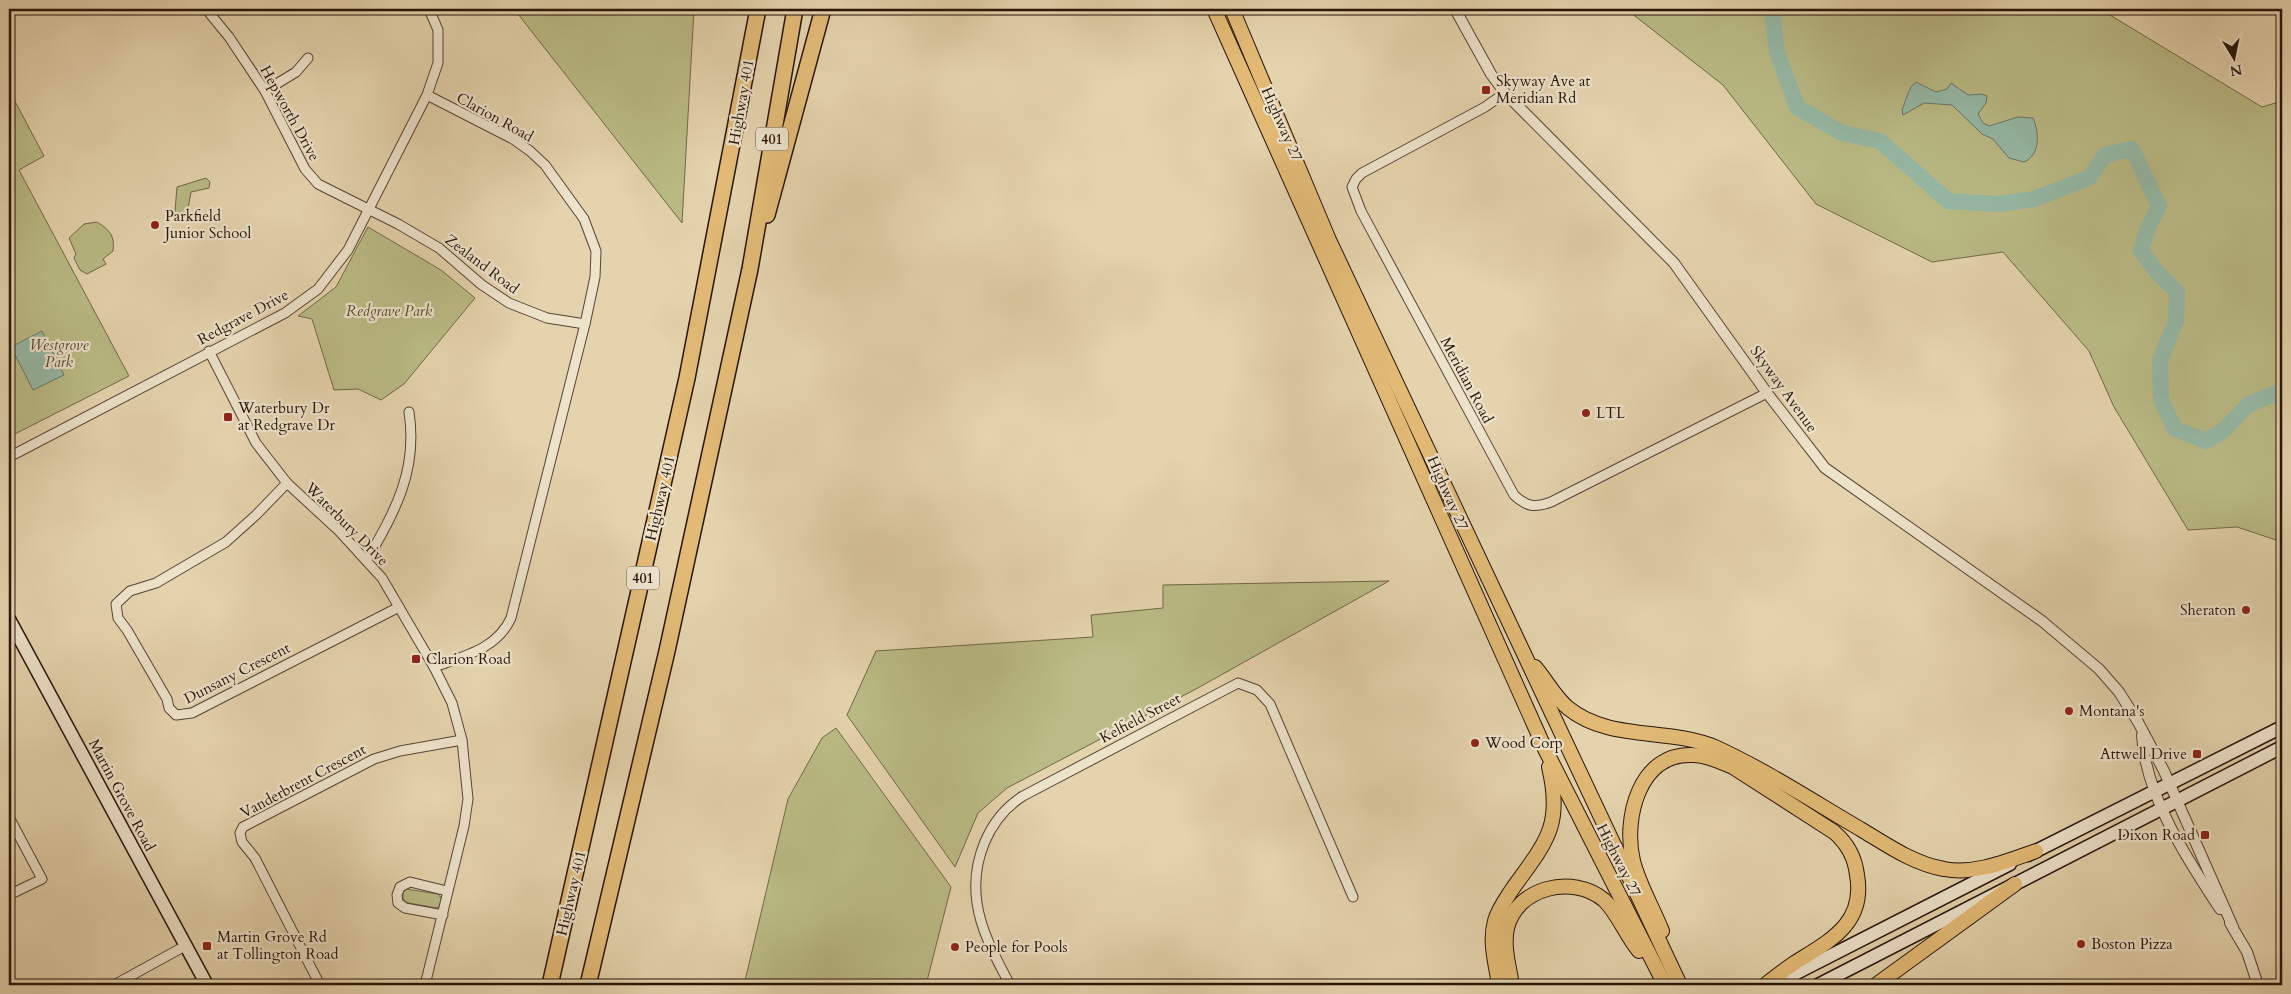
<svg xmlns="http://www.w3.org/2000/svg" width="2291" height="994" font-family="Cardo,serif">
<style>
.green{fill:#babb86;stroke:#706848}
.water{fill:#96b9a6;stroke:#6a7768}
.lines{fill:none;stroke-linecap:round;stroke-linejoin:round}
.river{stroke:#96b9a6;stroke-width:16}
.minor-casing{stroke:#564433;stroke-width:11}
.tertiary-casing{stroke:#564433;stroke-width:12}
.secondary-casing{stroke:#27150a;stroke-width:15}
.primary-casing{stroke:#27150a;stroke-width:16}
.motorway-casing{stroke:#27150a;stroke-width:18}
.minor{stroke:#ede2ca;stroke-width:9}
.tertiary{stroke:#ede2ca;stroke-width:10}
.secondary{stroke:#ede2ca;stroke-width:12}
.primary{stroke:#e2ba76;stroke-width:14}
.motorway{stroke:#e2ba76;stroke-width:15}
.poi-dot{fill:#8f2418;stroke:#ede2ca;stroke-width:2}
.labels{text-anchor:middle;stroke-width:4.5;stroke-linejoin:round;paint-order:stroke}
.shield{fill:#ede2ca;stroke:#625244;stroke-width:1}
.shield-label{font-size:14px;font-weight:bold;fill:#27150a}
.poi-label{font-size:15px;fill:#27150a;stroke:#ede2ca;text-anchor:start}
.street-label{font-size:15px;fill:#27150a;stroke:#ede2ca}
.park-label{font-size:15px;font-style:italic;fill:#53472f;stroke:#ede2ca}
</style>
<rect width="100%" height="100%" fill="#e4d3ad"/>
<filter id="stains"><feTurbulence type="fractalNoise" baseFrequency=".004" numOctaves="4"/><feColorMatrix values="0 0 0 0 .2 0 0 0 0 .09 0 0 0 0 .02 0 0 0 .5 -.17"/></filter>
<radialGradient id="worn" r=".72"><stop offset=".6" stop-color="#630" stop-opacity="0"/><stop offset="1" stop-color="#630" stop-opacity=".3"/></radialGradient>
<!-- green -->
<g class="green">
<path d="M514,9H694L682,223Z"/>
<path d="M1626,9H2100L2262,107L2282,101V542L2237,527L2188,530L2114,407L2089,351L2003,252L1932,262L1816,204L1723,85Z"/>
<path d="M9,90L44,156L19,170L129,376L9,437Z"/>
<path d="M206,178L210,182L209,188L191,192L187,214L179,215L175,211L177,187Z"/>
<path d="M97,222C110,230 115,236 113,251L103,259L106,264L87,274L80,270L74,258L76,254L69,238L84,224Z"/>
<path d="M368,227L441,270L475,298L404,384L381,400L358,389L334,390L312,319L298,316L336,287Z"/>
<path d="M1389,581L1196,689L1007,788L978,813L955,867L847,715L876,651L1093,637L1091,615L1163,608V585Z"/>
<path d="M836,728L951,887L926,985H744L788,799L822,738Z"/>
<path d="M406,889L438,894L442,899L441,904L437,908L408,903L403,899V893Z"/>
</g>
<!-- water -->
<g class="water">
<path d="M1916,82L1936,92L1947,89L1951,83L1968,95L1982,94L1987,96L1986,103L1978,114L1983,123L1989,126L2018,117L2033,118C2039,131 2041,155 2024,162L2009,158L1993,139L1982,134L1952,105L1924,103L1903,115L1902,110C1906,101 1908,87 1916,82Z"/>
<path d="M42,331L64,375L33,390L11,347Z"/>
</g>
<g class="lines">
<!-- river -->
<path class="river" d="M1770,9L1773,18L1777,52L1797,107L1842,133L1880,141L1948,201L2000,204L2034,199L2089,178L2105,155L2132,149L2159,206L2148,228L2141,250L2156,271L2177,292L2176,320L2160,361L2161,400L2175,429L2206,441L2223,431L2249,404L2276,393L2282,400"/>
<!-- minor casing -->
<g class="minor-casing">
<g id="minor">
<path d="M206,9L229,37L265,91L305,169L318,184L398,224L439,248L482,285L509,303L547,318L585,324"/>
<path d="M265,91L296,72L308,58"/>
<path d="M1505,93L1485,107L1362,173L1356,179L1352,187L1361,211L1514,495C1527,507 1535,508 1551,502L1767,393"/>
<path d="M427,95L513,139L530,151L545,165L584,219L596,251L595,277L585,324L511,618C497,649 464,656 434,667"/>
<path d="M209,351L256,443L287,483L339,531L382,578L434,667L452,703L462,740L468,799L464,826L425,985"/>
<path d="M9,457L285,313L318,289L348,250L427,95L438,63V30L429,9"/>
<path d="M287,483L256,515L226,542L156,583L130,591L116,604L118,618L127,630L167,699L169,708L176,715L192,713L399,607"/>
<path d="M367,560C395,511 418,471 409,412"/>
<path d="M9,817L42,879L9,895"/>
<path d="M443,915L405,908L398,903L397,895L400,887L410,882L447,891"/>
<path d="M114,985L185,946"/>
<path d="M320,985L255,858L242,842L240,833L243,827L374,759L400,751L462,740"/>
<path d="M1010,985C997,960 981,932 977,903C971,862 988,818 1023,796L1238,683L1257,690L1270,704L1353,897"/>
</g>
</g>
<!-- tertiary casing -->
<g class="tertiary-casing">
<g id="tertiary">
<path d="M1455,9L1491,74L1505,93L1674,263L1767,393L1825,468L2042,621L2099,669L2119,692L2138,722L2164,771L2233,927"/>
<path d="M2142,735C2145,795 2187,859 2220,909"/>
<path d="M2230,923L2247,952L2258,985"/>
</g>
</g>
<!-- secondary casing -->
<g class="secondary-casing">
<g id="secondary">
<path d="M9,619L207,985"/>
<path d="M2028,855L2282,727"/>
<path d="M1773,985L2010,864"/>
<path d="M1818,985L2282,747"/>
</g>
</g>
<!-- primary casing -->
<g class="primary-casing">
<g id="primary">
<path d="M1214,9L1545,749L1665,985"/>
<path d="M1232,9L1329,240L1680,985"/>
<path d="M1535,667C1547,681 1554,696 1568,708C1610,742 1669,727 1717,748C1767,771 1814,802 1862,830C1887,845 1914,864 1944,869C1975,875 2007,861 2036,851"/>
<path d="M1662,931C1653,908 1639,885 1633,861C1623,819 1639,752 1693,755C1707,755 1721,762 1733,767L1834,832C1848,844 1855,857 1857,875C1866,925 1827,942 1793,964C1783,971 1774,978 1765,985"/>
<path d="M1499,985C1496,964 1489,942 1495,921C1498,909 1506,899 1513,888C1546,842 1563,826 1549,767"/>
<path d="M1512,985C1509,966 1503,947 1507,928C1517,887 1573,874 1604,900C1618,913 1626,936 1639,951"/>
<path d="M1876,985L2015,884"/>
</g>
</g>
<!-- motorway casing -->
<g class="motorway-casing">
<g id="motorway">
<path d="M767,215L823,9"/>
<path d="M550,985L687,378L758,9"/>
<path d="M588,985L667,651L750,269L795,9"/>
</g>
</g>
<!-- minor -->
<use href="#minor" class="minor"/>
<!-- tertiary -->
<use href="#tertiary" class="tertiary"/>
<!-- secondary -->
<use href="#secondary" class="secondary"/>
<!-- primary -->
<use href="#primary" class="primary"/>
<!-- motorway -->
<use href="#motorway" class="motorway"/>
</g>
<!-- markers -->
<g class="poi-dot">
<rect x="1481" y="85" width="10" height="10" rx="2.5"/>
<circle cx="155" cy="225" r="5"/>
<circle cx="1586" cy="413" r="5"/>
<rect x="223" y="412" width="10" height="10" rx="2.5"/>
<circle cx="2246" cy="610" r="5"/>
<rect x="411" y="654" width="10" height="10" rx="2.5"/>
<circle cx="2069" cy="711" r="5"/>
<circle cx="1475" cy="743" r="5"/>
<rect x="2192" y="749" width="10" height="10" rx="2.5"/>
<rect x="2200" y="830" width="10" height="10" rx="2.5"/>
<circle cx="2081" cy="944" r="5"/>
<rect x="202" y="941" width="10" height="10" rx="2.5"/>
<circle cx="955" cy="947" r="5"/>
</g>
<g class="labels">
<!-- shield labels -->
<g class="shield">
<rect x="756" y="127.5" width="32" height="23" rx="4"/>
<rect x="627" y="566.5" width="32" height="23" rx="4"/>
</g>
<g class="shield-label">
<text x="772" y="144">401</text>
<text x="643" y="583">401</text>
</g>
<!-- poi labels -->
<g class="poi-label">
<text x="1496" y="86">Skyway Ave at<tspan x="1496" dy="17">Meridian Rd</tspan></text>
<text x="165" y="221">Parkfield<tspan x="165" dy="17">Junior School</tspan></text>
<text x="238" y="413">Waterbury Dr<tspan x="238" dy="17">at Redgrave Dr</tspan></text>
<text x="1596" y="418">LTL</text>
<text x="2236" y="615" text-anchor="end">Sheraton</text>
<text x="426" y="664">Clarion Road</text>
<text x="2079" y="716">Montana's</text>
<text x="1485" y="748">Wood Corp</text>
<text x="2187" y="759" text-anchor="end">Attwell Drive</text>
<text x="2195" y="840" text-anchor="end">Dixon Road</text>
<text x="217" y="942">Martin Grove Rd<tspan x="217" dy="17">at Tollington Road</tspan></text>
<text x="2091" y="949">Boston Pizza</text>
<text x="965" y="952">People for Pools</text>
</g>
<!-- street labels -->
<g class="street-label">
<text transform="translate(741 102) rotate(-80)" y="5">Highway 401</text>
<text transform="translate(290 113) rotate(61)" y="5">Hepworth Drive</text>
<text transform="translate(495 117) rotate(29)" y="5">Clarion Road</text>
<text transform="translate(1282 124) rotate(66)" y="5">Highway 27</text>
<text transform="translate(482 264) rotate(37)" y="5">Zealand Road</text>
<text transform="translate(243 317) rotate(-28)" y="5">Redgrave Drive</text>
<text transform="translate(1467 380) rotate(62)" y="5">Meridian Road</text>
<text transform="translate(1784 389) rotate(54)" y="5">Skyway Avenue</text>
<text transform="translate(1448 493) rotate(66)" y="5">Highway 27</text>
<text transform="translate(660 498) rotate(-77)" y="5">Highway 401</text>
<text transform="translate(347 524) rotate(45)" y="5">Waterbury Drive</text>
<text transform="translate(237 673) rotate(-27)" y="5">Dunsany Crescent</text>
<text transform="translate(1140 718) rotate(-28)" y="5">Kelfield Street</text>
<text transform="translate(303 781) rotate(-28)" y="5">Vanderbrent Crescent</text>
<text transform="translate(122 795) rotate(62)" y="5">Martin Grove Road</text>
<text transform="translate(1619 860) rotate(63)" y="5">Highway 27</text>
<text transform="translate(571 893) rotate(-77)" y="5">Highway 401</text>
</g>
<!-- park labels -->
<g class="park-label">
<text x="389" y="316">Redgrave Park</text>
<text x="59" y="350">Westgrove<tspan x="59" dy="17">Park</tspan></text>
</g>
</g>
<!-- margin -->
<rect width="2291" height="994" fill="none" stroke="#e4d3ad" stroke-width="30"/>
<rect x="10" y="10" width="2271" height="974" fill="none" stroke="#27150a" stroke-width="2.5"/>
<rect x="15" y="15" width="2261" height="964" fill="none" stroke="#27150a"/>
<!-- north arrow -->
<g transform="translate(2234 58) rotate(170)" stroke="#ede2ca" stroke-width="4" paint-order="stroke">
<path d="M0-4L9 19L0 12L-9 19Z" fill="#27150a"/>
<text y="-8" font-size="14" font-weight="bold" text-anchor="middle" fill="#27150a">N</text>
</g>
<rect width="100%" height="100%" filter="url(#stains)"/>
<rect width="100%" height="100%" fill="url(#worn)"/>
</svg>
